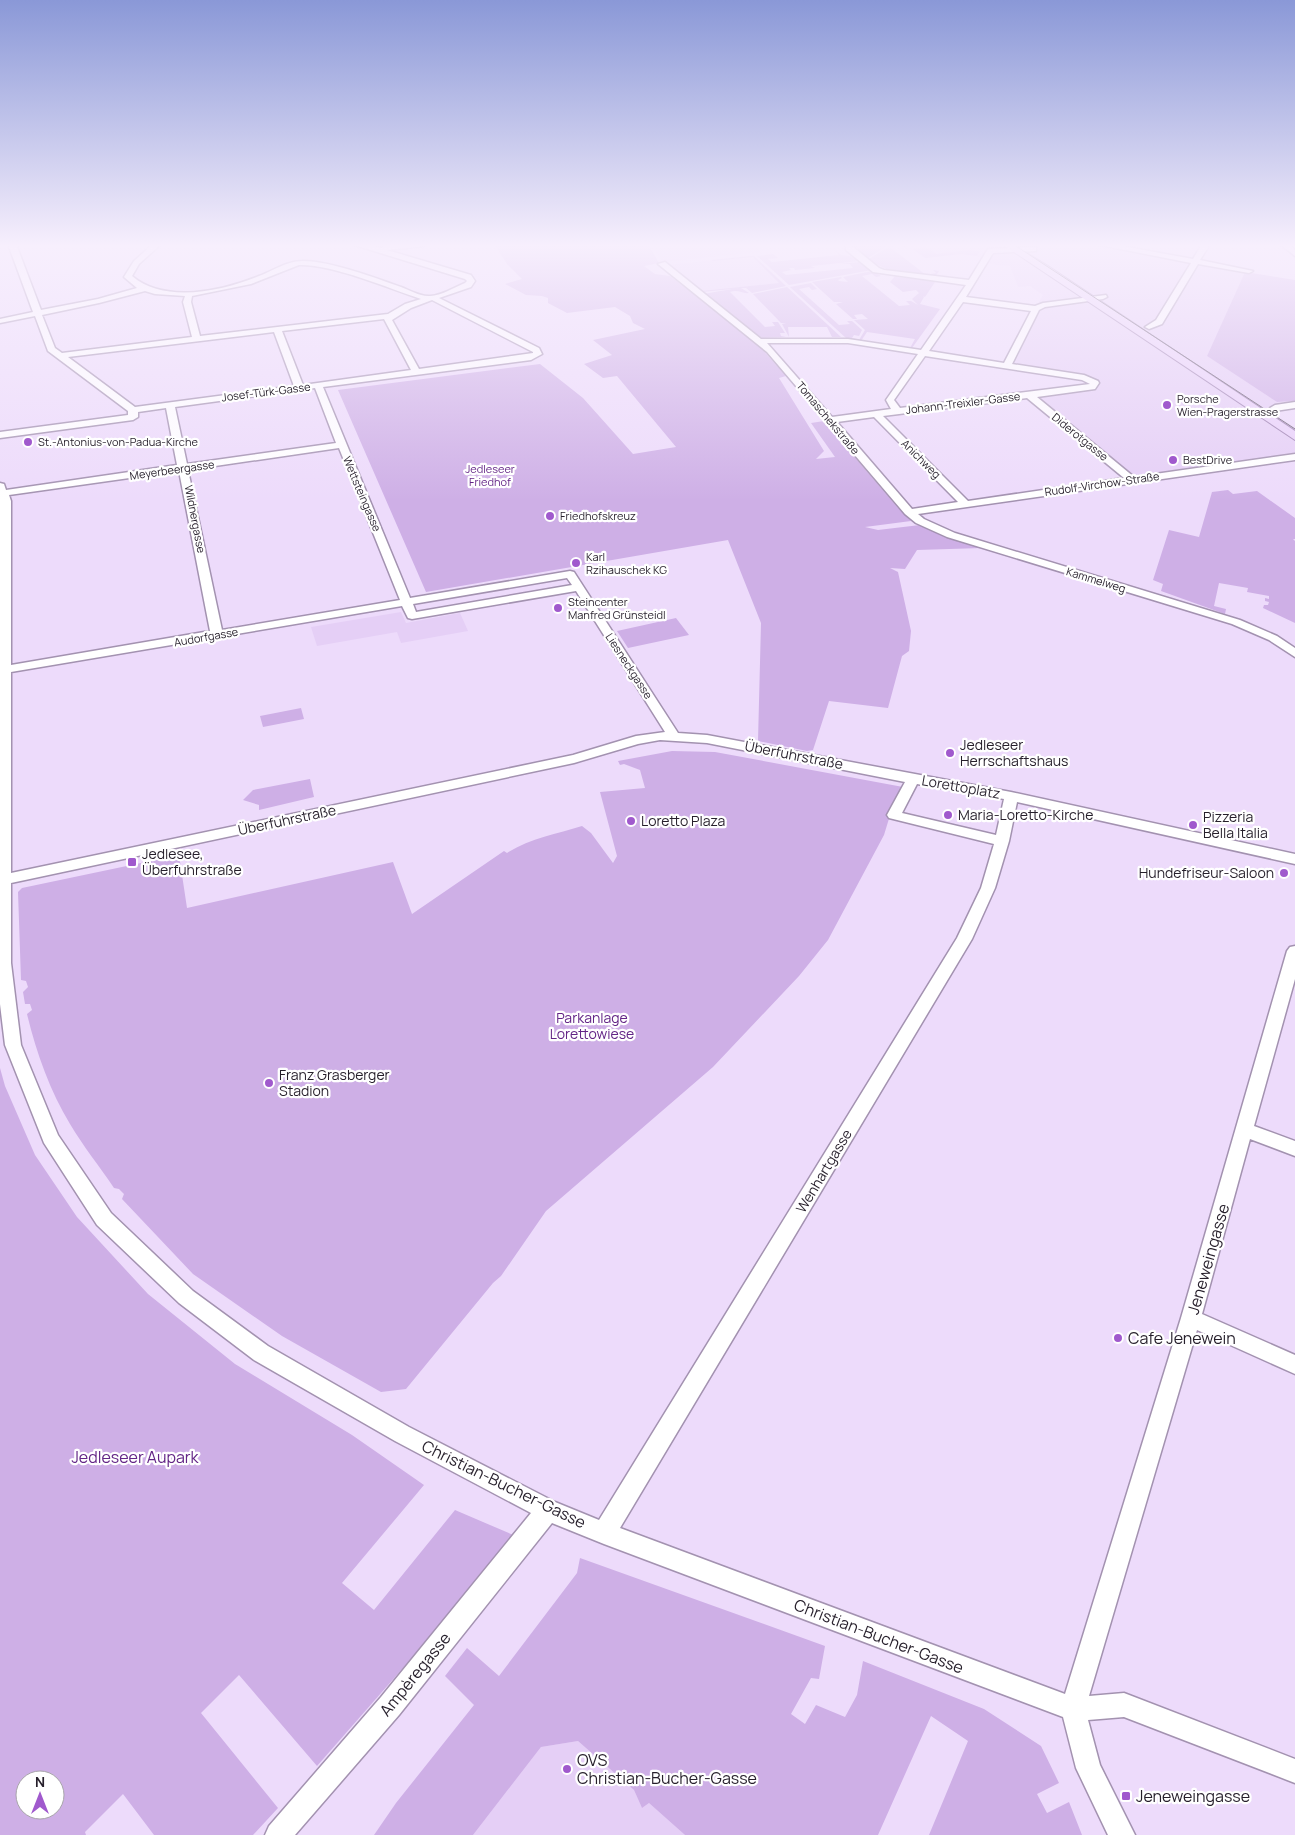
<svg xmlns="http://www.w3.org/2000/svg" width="1295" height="1835" font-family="Manrope,sans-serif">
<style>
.built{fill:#e5cff6}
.green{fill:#ceafe6;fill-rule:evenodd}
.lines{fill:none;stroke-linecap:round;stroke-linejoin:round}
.minor-casing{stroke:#a392b0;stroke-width:3}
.major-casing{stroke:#9b7fb0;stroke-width:2}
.minor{fill:#fff;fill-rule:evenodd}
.major{fill:#e9d1fa;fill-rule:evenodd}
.tram{stroke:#64596c;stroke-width:1}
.poi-dot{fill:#a059cd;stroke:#fff;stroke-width:2}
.labels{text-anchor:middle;stroke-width:4.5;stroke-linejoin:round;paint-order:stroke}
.far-street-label{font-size:11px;fill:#261f2b;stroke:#fff}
.far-poi-label{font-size:11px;fill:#261f2b;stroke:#fff;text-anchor:start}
.far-park-label{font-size:11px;fill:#632586;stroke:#fff}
.poi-label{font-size:14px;fill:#261f2b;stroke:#fff;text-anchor:start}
.street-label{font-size:14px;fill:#261f2b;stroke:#fff}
.park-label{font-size:14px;fill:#632586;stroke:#fff}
.near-street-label{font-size:16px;fill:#261f2b;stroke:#fff}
.near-poi-label{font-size:16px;fill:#261f2b;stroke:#fff;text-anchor:start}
.near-park-label{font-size:16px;fill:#632586;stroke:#fff}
</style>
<rect width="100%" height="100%" fill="#eddbfb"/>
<!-- built -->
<g class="built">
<path d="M652,244H753L761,252L662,262Z"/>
<path d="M906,244H1089L1245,272L1207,356L1277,402L1281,403L1277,416L1295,428V458L1129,477L1032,396L1097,386L1098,381L1013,365L1041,308L1039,302L1043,295L1030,286L1018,287L1010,266L990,264L977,256L961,254L924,258Z"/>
<path d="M753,256L780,283L701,291L668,265Z"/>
<path d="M401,612L406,623L460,613L468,631L401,643L397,632L317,646L311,627Z"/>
<path d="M578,1741L634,1790L642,1808L649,1803L685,1835H473L541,1747Z"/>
</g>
<!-- green -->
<g class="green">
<path d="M494,244H648L659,263L644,266L655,274L670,276L754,340L786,376L779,378L824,451L816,459L835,457L811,423L824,421L898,508L911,521L865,527L878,530L920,525L943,536L982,548L917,550L905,569L890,568L898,572L911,631L909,651L902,656L888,708L829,701L813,750L807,751L758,741L761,623L728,540L426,592L338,390L540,364L583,398L633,454L676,447L617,376L603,378L584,364L612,355L593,340L645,329L633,323L630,316L615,307L567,313L548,303V298L542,296L526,295L505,284L522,279L507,264Z"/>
<path d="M872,244H890L868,258L852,245Z"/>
<path d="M893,244H904L908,247L904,248L900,245L890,247L926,275L936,273L933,270L939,271L935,277C929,276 911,272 909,272C894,273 882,269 869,259Z"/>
<path d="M831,247L841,255L856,257L860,261L811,266L815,268L795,270L794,268H789L791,270L782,272L786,275L853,268L850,264H839L860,262L872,270L789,285L757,256L773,254L778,258L768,259L772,262L839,255Z"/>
<path d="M926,247L936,254L968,250L980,251L977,256L961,254L926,258L912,249Z"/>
<path d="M751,256H754L786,286L752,293L746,288H741L749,293C742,294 738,289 730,292L765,327L775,326L772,322H778L785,333H780L781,336L786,337L762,338L703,294L732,289L702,292L701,291L779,283L753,257L713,261L711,260Z"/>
<path d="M872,271L881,276L876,277L872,274L862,276L899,306L910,305L906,301H911L918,305L912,299L919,293L916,290L903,292L890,282L896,275L898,276L897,277L943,282H935L925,297L923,296L924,297L920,304L940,309L912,348H910L915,339L867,332L861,341L859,340L865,330L854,320L868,319L862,314L854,315L857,319H853L836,304L843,302H834L812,282L841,277L842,278L838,280L839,281L848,282L843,277Z"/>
<path d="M1245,272L1295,280V401L1277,402L1207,356Z"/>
<path d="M811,283L817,289L812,290L809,287L799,289L839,325L850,324L847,321H852L862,330L859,336L854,335L852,338L857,339L846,338L790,287Z"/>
<path d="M787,287L841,337H832L827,327H788L789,337L782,324L786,323H781L753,294Z"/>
<path d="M1228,490L1233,494L1257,491L1295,518V539H1293L1295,541V623L1263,608L1264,605H1268L1269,602L1265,601V598L1269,599V596L1247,592L1248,588L1219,583L1214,606L1226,609L1225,614L1161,591L1163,584L1153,580L1169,530L1199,537L1212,492Z"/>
<path d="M676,618L689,635L628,648L617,631Z"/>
<path d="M301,708L304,719L263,727L260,716Z"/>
<path d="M672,751L715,752L903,787L891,812L884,835L828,940L799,976L713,1067L546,1211L501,1276L493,1283L406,1389L381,1392L282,1336L193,1274L122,1199L124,1194L119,1189L114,1188C100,1167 83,1146 70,1124C50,1091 36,1052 27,1014L32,1010L30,1004H25L23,992L28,987L26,981L21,980L18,892L22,888L179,855L187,908L393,862L412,914L504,851L507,853C530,838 557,834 582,826L591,833L613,863L617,856L600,792L645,788L640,770L624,764L620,765L618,761Z"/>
<path d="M310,779L314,797L259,810V805L243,800L253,790Z"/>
<path d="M0,1068L5,1086L35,1155L77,1217L148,1294L235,1364L352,1435L424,1485L342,1583L374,1610L455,1510L518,1537L317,1766L239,1675L201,1713L278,1808L253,1835H154L123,1794L85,1832L86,1835H0ZM25,1780H55V1810H25Z"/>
<path d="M580,1558L825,1646L819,1679L811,1678L791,1714L805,1724L816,1705L845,1717L857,1695L863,1661L984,1709L1041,1746L1059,1783L1037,1794L1047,1813L1069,1802L1082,1835H929L968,1741L931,1716L878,1835H685L649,1803L642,1808L634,1790L578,1741L541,1747L473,1835H374L396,1803L474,1705L445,1676L467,1648L499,1676L577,1573Z"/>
</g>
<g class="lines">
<!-- minor casing -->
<g class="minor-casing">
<g id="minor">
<path d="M8,244H16L41,310L98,299L137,288L124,277L134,261L153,244L160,245L139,264L132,276C165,304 222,291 259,276C273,271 286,261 302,261C327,260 376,278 401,287C409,290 421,297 430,296C441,296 455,287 465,283L467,281L465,279L351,244H365L381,248C392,241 414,244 428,244L424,246L387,250L471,275L475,281L471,287L439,298L539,348L542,354L531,360L323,387L410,598L570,571L574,572L678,733L707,735L1011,792L1295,854V864L1017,802L1009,841L995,888L972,939L620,1528L1065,1694L1181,1318L1287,951L1290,947L1295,946V979L1254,1126L1295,1141V1156L1250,1139L1202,1314L1295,1355V1374L1197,1330L1089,1696L1124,1693L1295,1759V1783L1124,1717L1088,1720L1100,1765L1135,1835H1108L1076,1768L1063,1717L604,1544L552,1523L399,1715L295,1835H265L269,1826L381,1697L531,1513L395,1441L254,1360L179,1303L97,1225L44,1143L5,1045L0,1004V483L4,484L6,490L177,465L166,408L138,412V417L133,420L0,438V432L128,415V411L48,351L35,316L0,323V319L33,312ZM299,265C332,264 388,288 421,299L405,304L388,314L200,336L191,302L192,296L251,284ZM145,291L155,294L185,296L183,302L192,337L62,353L55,348L42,315L99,303ZM432,300L533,352V353L419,369L392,320L411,308ZM384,319L411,370L303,385L282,331ZM274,332L294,386L135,407L68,357ZM315,388L336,443L187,464L175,407ZM339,448L400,600L222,630L188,470ZM179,471L210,631L11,665V501L9,495ZM567,578L572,585L416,612L413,604ZM576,591L665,732L636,736L573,755L11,873V672L402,606L408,618L412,619ZM660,740L707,743L905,782L887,815L889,818L994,844L981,888L957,938L599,1520L555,1502L409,1427L268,1346L193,1291L111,1213L58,1135L21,1045L11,963V883L574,763L638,744ZM917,784L1004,799L996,835L902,813Z"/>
<path d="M1095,244H1111L1193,259L1202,244H1210L1200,260L1253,271L1249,273L1198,264L1162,324L1149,329L1145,327L1156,320L1191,263Z"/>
<path d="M1280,244H1288L1295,250V256Z"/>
<path d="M846,246H852L879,268L884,270L969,280L988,249L1033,247H1036V251L993,253L966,297L1035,306L1043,303L1106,295L1107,297L1103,299L1045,307L1039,310L1012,364L1084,375L1098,381L1099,383L1095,389L1037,397L1134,477L1295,454V460L918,514L924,519L955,533L1240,620L1277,636L1295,648V657L1269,640L1232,624L947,537L916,523L905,514L767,352L658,264L665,262L761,339H848L921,350L966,285L873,272L846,250ZM963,302L1031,311L1004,363L929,351ZM767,343H848L918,354L886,400L891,409L832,417ZM925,356L1082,380L1090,384L900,408L894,400ZM1027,398L1124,478L968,501L883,416ZM874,417L958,502L912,509L837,422Z"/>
<path d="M1295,402V408L1275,411L1270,408L1275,405Z"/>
</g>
</g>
<!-- major casing -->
<g class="major-casing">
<path id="major" d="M1002,244H1012L1048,266L1295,431V440Z"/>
</g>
<!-- minor -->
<use href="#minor" class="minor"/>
<!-- major -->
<use href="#major" class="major"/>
<!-- tram -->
<path class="tram" d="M1013,244L1295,429"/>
</g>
<!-- sky -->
<linearGradient id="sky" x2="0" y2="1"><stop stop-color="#8a98d7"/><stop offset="0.49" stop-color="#f7effd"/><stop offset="1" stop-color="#f7effd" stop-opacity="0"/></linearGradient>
<rect width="1295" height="501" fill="url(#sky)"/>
<!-- markers -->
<g class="poi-dot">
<circle cx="1167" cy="405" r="5"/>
<circle cx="28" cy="442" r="5"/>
<circle cx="1173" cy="460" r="5"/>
<circle cx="550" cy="516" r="5"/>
<circle cx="576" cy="563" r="5"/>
<circle cx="558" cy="608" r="5"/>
<circle cx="950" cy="753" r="5"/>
<circle cx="948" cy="815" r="5"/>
<circle cx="631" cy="821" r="5"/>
<circle cx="1193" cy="825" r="5"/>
<rect x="127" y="857" width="10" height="10" rx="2.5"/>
<circle cx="1284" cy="873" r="5"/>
<circle cx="269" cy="1083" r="5"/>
<circle cx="1118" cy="1338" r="5"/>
<circle cx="567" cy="1769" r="5"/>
<rect x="1121" y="1791" width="10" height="10" rx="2.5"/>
</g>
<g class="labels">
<!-- far-street labels -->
<g class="far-street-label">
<text transform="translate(266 392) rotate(-7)" y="4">Josef-Türk-Gasse</text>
<text transform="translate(963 403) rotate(-7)" y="4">Johann-Treixler-Gasse</text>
<text transform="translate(828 418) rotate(50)" y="4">Tomaschekstraße</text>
<text transform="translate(1080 437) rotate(39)" y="4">Diderotgasse</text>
<text transform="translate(921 459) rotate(45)" y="4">Anichweg</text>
<text transform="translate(172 470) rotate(-8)" y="4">Meyerbeergasse</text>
<text transform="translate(1102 484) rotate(-8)" y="4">Rudolf-Virchow-Straße</text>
<text transform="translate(362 494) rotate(67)" y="4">Wettsteingasse</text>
<text transform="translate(195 519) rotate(79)" y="4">Wildnergasse</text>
<text transform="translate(1096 580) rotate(17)" y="4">Kammelweg</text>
<text transform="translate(206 637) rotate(-10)" y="4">Audorfgasse</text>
<text transform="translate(629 666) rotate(57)" y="4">Liesneckgasse</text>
</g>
<!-- far-poi labels -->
<g class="far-poi-label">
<text x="1177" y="403">Porsche<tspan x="1177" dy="13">Wien-Pragerstrasse</tspan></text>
<text x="38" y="446">St.-Antonius-von-Padua-Kirche</text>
<text x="1183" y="464">BestDrive</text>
<text x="560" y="520">Friedhofskreuz</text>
<text x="586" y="561">Karl<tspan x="586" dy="13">Rzihauschek KG</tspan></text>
<text x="568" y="606">Steincenter<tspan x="568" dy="13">Manfred Grünsteidl</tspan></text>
</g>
<!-- far-park labels -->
<g class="far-park-label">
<text x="490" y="473">Jedleseer<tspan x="490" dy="13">Friedhof</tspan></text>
</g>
<!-- poi labels -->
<g class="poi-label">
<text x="960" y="750">Jedleseer<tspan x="960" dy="16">Herrschaftshaus</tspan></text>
<text x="958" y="820">Maria-Loretto-Kirche</text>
<text x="1203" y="822">Pizzeria<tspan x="1203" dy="16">Bella Italia</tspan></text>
<text x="641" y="826">Loretto Plaza</text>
<text x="142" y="859">Jedlesee,<tspan x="142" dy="16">Überfuhrstraße</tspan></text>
<text x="1274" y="878" text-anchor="end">Hundefriseur-Saloon</text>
<text x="279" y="1080">Franz Grasberger<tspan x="279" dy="16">Stadion</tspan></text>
</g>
<!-- street labels -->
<g class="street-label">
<text transform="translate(794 755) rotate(11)" y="5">Überfuhrstraße</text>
<text transform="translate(961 787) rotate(10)" y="5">Lorettoplatz</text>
<text transform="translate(287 820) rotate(-12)" y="5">Überfuhrstraße</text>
<text transform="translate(824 1171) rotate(-59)" y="5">Wenhartgasse</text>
</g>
<!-- park labels -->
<g class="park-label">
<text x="592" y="1023">Parkanlage<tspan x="592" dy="16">Lorettowiese</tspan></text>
</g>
<!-- near-street labels -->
<g class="near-street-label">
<text transform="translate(1208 1259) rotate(-74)" y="6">Jeneweingasse</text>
<text transform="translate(504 1484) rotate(26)" y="6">Christian-Bucher-Gasse</text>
<text transform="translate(879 1636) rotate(21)" y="6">Christian-Bucher-Gasse</text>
<text transform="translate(415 1674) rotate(-51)" y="6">Ampèregasse</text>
</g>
<!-- near-poi labels -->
<g class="near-poi-label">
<text x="1128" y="1344">Cafe Jenewein</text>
<text x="577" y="1766">OVS<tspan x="577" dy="18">Christian-Bucher-Gasse</tspan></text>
<text x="1136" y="1802">Jeneweingasse</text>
</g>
<!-- near-park labels -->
<g class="near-park-label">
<text x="135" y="1463">Jedleseer Aupark</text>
</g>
</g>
<!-- north arrow -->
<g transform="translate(40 1795)"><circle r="24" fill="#ffffff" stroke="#a8a5aa"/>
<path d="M0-4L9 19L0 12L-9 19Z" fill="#a059cd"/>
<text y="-8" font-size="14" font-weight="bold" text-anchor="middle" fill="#261f2b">N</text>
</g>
</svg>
